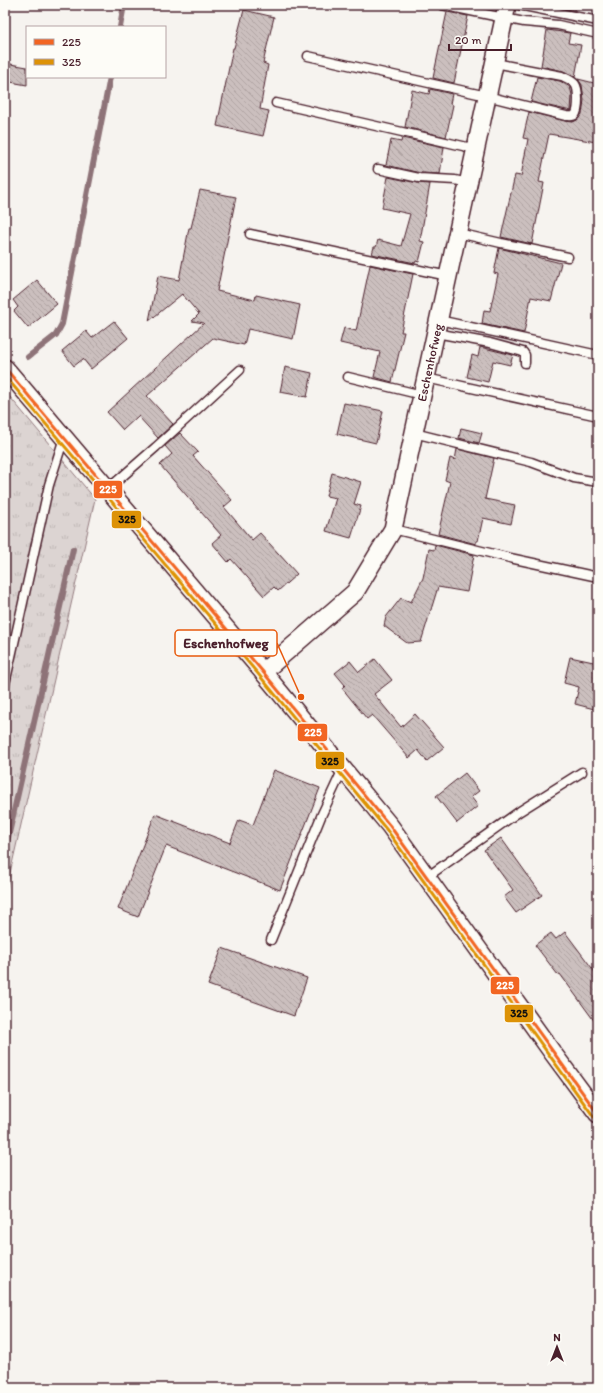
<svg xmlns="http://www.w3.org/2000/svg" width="603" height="1393" font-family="Itim,sans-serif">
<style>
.grass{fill:url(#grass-tufts);stroke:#937a7e}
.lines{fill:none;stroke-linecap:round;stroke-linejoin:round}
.stream{stroke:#8e7378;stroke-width:6}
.building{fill:url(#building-back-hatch);stroke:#4a1f2b}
.service-casing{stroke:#4a1f2b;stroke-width:11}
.minor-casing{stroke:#4a1f2b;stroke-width:20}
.service{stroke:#fdfcf7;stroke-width:8}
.minor{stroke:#fdfcf7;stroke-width:17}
.bus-1-casing{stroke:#fdfcf7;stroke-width:6}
.bus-2-casing{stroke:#fdfcf7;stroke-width:6}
.bus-1{stroke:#f26522;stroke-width:3}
.bus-2{stroke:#dd9206;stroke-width:3}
.labels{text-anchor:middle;stroke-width:3.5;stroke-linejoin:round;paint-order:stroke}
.street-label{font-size:13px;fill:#4a1f2b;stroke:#fdfcf7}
.leader{fill:none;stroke:#e8590c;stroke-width:1.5}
.callout-dot{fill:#e8590c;stroke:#fdfcf7;stroke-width:1.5}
.callout{fill:#fdfcf7;stroke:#e8590c;stroke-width:1.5}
.callout-label{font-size:14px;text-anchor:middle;font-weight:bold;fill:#4a1f2b}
.line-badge{stroke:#fdfcf7;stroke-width:1.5}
.badge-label{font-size:11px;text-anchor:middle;font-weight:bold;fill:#fff}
.pale-badge-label{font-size:11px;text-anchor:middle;font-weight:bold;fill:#111}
</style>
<defs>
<pattern id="grass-tufts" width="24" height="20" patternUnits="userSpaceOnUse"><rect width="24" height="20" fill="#dcd4d2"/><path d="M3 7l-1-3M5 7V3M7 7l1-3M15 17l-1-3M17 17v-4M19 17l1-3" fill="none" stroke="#beb6b4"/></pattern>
<pattern id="building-back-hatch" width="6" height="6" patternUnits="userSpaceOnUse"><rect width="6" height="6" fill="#cbbfbe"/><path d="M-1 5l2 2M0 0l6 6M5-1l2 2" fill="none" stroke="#b0a4a3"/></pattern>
</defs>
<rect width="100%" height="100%" fill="#f6f3ef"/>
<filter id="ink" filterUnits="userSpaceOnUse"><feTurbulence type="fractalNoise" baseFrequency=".025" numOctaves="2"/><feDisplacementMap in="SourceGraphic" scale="8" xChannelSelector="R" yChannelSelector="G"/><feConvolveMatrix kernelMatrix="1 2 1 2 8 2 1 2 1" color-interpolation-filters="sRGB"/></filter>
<g filter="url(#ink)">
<!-- grass -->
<path class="grass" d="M5,391L95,499L5,895Z"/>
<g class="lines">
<!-- stream -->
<g class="stream">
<path d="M120,27L124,5"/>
<path d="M28,357L56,335L62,324L110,77"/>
<path d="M5,851L73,549"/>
</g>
</g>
<!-- building -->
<g class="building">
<path d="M551,5H576L575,11Z"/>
<path d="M244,10L274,17L263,63L268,65L260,109L269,111L263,136L217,126L233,48H234Z"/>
<path d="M447,12L468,16L454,83L433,78Z"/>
<path d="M547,30L570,33L568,43L581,45L575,77L563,71L541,66Z"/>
<path d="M5,63L27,67V85L5,81Z"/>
<path d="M537,77L560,81L570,87L572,95L571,111L531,102Z"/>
<path d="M578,79L598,84V130L596,142L549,134L539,182L544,183L532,244L501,237L515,175L521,176L528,139L523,138L529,112L565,121L573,122L577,120L582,114L584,100L582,85Z"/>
<path d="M430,89L452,94L450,104L453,105L446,137L405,127L412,90L429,94Z"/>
<path d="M402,138L444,147L440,174L420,173L386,165L391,140L401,142Z"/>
<path d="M388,177L418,183L430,184L420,241L424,242L419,262L416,261L415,263L372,254L374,247H376L378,240L401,246L410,214L382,208Z"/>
<path d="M200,190L236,197L217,291L255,300L256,295L300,305L293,339L248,329L244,345L213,338L147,396L173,424L158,438L138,416L123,430L107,412L204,323L192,321L199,314L182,294L149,321L158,276L179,280L189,228H191Z"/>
<path d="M499,248L561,263L551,301L531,297L524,333L482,324L484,310L490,311L498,274L494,273Z"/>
<path d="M370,265L413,274L401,332H404L392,382L374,377L380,352L340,343L344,328L356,331Z"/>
<path d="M37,280L57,304L28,328L14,311L18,307L13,300Z"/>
<path d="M114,321L128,338L91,369L83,359L74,366L62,351L86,331L92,338Z"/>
<path d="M480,347L513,355L510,365L493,361L488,382L467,377L472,355L478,357Z"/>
<path d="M285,367L312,373L307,397L280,392Z"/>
<path d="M344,403L383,411L376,443L337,434Z"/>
<path d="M461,428L482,433L479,443L459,438Z"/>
<path d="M180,433L198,452L193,456L232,500L224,507L252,540L260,533L297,574L278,591L274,587L264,596L231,559L228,562L212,543L221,535L160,465L172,454L165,446Z"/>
<path d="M457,449L494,458L485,499L515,505L511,524L483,518L478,541H476V544L438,534L450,482L445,480L450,458L455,460Z"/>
<path d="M332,473L361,482L354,504L361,506L351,538L326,531L336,498L326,496Z"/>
<path d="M435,545L474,555L467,592L438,587L421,642L407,643L384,626L386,617L401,598L411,602L423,578L429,549L434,550Z"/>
<path d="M570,657L598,663V710L575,704L579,687L564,683Z"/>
<path d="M375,659L392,680L374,694L401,727L415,714L444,747L427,761L418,750L409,758L372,715L367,719L342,688L345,685L335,673L350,661L359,672Z"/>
<path d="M274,770L320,788L280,890L166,846L138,917L118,909L155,814L230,843L239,820L253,825Z"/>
<path d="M465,773L479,791L471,797L478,806L457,823L436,796Z"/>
<path d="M501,838L542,895L516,913L504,897L513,890L484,850Z"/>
<path d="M565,932L598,976V1026L560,974L558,975L535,945L551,933L556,939Z"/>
<path d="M222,948L307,978L294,1016L208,985Z"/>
</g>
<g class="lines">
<!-- service casing -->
<g class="service-casing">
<g id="service">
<path d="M442,5L504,18L524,22L558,25L598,34"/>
<path d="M519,5L598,21"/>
<path d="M308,56L487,96L566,116C569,116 573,117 575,115C579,110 579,89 575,84C572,80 566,78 562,76L495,63"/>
<path d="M276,103L476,149"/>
<path d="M378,169L419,178L455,180L468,183"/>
<path d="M458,233L501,243L568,257"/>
<path d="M250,234L448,276"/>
<path d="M439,320L598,355"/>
<path d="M436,333L490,343L523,352L525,355V363"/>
<path d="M348,377L422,395"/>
<path d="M426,378L598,416"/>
<path d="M414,433L531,462L574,478L598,482"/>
<path d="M108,489L156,447L240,370"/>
<path d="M393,529L510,558L598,577"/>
<path d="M5,684L49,485L64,438"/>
<path d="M427,877L520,811L582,772"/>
<path d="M271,940L322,814L343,769"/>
</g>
</g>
<!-- minor casing -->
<g class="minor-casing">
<g id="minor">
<path d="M5,368L263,672L390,826L552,1052L598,1114"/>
<path id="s1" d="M263,672L355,592L393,529L507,5"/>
</g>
</g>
<!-- service -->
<use href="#service" class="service"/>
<!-- minor -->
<use href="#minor" class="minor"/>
<!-- bus-1 casing -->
<g class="bus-1-casing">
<path id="bus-1" d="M5,368L263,672L390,826L598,1114"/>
</g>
<!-- bus-2 casing -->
<g class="bus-2-casing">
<path id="bus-2" d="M5,376L259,675L386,829L594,1117"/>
</g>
<!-- bus-1 -->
<use href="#bus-1" class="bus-1"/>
<!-- bus-2 -->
<use href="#bus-2" class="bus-2"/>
</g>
</g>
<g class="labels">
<!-- street labels -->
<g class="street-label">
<text dy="5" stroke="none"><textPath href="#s1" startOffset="366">Eschenhofweg</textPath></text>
</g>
</g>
<!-- callouts -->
<path class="leader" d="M301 697L277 643"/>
<circle class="callout-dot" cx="301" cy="697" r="4"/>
<rect class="callout" x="175" y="630" width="102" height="26" rx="4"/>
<g class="callout-label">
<text x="226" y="648">Eschenhofweg</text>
</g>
<g class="line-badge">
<rect x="93" y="480" width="30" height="19" rx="4" fill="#f26522"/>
<rect x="111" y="510" width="31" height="19" rx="4" fill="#dd9206"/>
<rect x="297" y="723" width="31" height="19" rx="4" fill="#f26522"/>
<rect x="315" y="751" width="30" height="19" rx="4" fill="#dd9206"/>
<rect x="490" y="976" width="30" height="19" rx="4" fill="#f26522"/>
<rect x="504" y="1004" width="30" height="19" rx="4" fill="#dd9206"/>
</g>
<g class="badge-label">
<text x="108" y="493">225</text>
<text x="313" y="736">225</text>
<text x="505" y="989">225</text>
</g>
<g class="pale-badge-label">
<text x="127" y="523">325</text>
<text x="330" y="765">325</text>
<text x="519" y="1017">325</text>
</g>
<!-- margin -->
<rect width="603" height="1393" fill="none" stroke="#fdfcf7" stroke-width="20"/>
<rect x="10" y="10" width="583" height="1373" fill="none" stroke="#4a1f2b" stroke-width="1.5" filter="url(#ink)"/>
<!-- legend -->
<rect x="26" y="26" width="140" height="52" fill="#fdfcf7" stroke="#b5a4a5"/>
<rect x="34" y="39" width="20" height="6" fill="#f26522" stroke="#b5a4a5"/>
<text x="62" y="46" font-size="12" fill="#4a1f2b">225</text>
<rect x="34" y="59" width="20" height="6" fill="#dd9206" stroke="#b5a4a5"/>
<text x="62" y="66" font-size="12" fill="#4a1f2b">325</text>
<!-- north arrow -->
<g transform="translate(557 1347)" stroke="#fdfcf7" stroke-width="3" paint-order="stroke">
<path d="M0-3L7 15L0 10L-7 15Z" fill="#4a1f2b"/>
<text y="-6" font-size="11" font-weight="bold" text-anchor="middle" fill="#4a1f2b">N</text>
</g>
<!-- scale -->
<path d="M449 44v6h62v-6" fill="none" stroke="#4a1f2b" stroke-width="2"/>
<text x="455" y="44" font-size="12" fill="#4a1f2b" stroke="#fdfcf7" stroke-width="3" paint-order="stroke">20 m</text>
</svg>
